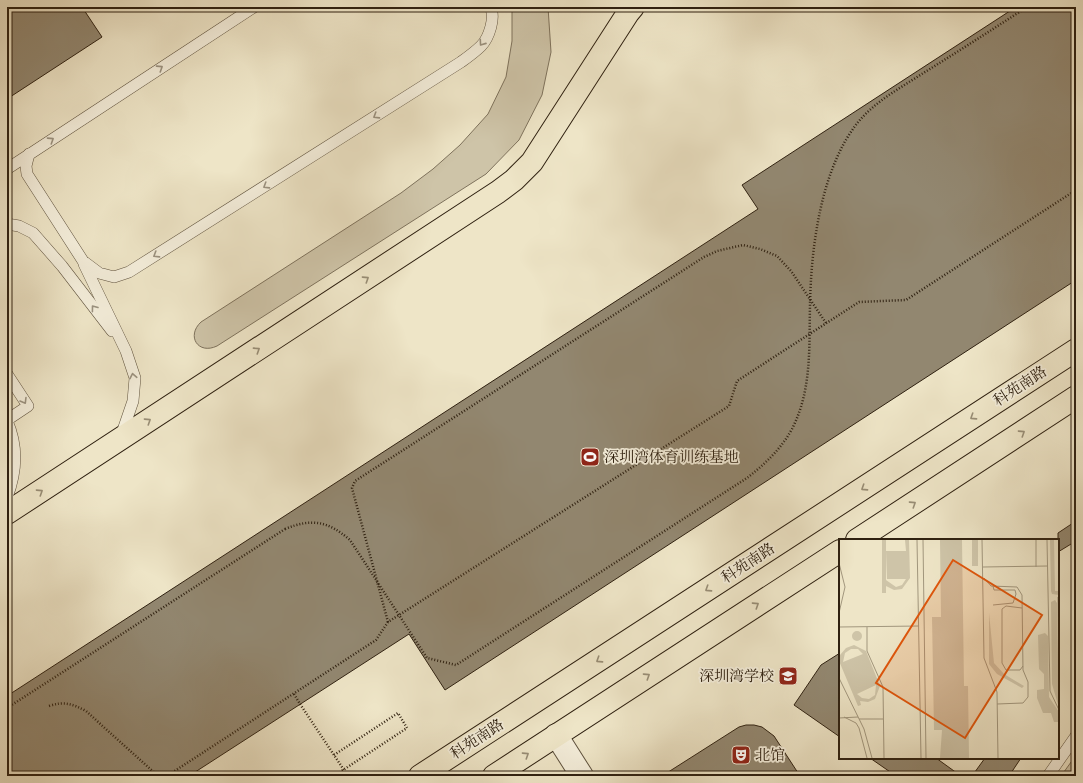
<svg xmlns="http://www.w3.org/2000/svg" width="1083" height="783" font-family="'Old Standard TT','Noto Serif SC',serif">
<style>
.green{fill:#cec4a8;stroke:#7e725c}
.building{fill:#928770;stroke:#2f2111}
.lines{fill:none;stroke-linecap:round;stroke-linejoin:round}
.service-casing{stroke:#5f523e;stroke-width:12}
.minor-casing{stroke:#5f523e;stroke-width:24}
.primary-casing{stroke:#2f2111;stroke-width:24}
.trunk-casing{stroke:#2f2111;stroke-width:24}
.path{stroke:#2f2111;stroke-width:2.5;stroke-dasharray:1 2;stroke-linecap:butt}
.service{stroke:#f4eedb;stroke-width:11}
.minor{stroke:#f4eedb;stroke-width:22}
.primary{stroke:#eee5c7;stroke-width:22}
.trunk{stroke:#eee5c7;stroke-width:22}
.path-bridge{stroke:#2f2111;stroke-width:2.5;stroke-dasharray:1 2;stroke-linecap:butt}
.oneway{stroke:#9b9280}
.oneway2{stroke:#988d75}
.labels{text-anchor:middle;stroke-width:3.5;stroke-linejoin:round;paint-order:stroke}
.street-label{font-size:15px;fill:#2f2111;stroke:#f4eedb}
.poi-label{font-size:15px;fill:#2f2111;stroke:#f4eedb;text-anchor:start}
.inset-road{fill:none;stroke:#a2977e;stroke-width:1}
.view{fill:#df560c;fill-opacity:0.15;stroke:#df560c;stroke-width:2}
.inset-edge{fill:none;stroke:#2f2111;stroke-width:2}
</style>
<rect width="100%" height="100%" fill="#eee5c7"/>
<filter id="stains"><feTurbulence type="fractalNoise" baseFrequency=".005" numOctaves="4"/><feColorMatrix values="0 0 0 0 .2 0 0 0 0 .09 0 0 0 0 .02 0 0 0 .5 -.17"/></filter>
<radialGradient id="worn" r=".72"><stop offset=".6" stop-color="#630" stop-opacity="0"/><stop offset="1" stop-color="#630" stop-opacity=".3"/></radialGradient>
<!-- green -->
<g class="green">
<path d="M522,7H548L551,52L542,95L519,140L486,174L217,346C198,355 186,336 201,322L401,193L433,169L460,145L488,114L506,77L512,41V9H522Z"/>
<path d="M1076,756V776H1061L1074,758Z"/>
</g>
<!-- building -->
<g class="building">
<path d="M7,7H82L102,37L7,99Z"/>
<path d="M1016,7H1076V280L445,690L409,634L189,776H7V696L758,209L742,185Z"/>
<path d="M1076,521V541L1058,552V533Z"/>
<path d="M840,653V737L794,705L821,665Z"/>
<path d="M746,725H754L762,727L774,736L800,776H662L739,727Z"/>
<path d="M870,758H936L961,776H896Z"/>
<path d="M985,758H1021L1009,776H972Z"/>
</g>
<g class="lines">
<!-- service casing -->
<g class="service-casing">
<g id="service">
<path d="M29,154L26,166L27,174L83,261L99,273L114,277L129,272L461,62C468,57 475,52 481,46C489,38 496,17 490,7"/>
<path d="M7,169L254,7"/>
<path d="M7,224L19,226L33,233L62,266L112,331"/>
<path d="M84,264L126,351L135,378L133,401L121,436"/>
<path d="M7,374L28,406L7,420"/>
<path d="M7,421C18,446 17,471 7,497"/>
<path d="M1048,776L1076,736"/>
</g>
</g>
<!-- minor casing -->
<g class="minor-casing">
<path id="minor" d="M556,735L582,776"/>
</g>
<!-- primary casing -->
<g class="primary-casing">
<g id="primary">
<path d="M857,540L1076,397"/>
<path d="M420,776L1076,350"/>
<path d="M494,776L840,551"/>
</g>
</g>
<!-- trunk casing -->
<g class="trunk-casing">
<path id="trunk" d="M7,513L498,192L514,180L532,162L628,13L633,7"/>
</g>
<!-- path -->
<g class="path">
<path d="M388,622L352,488L355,481L704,257L717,251L743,245L760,249L777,256L791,271L826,323"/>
<path d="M294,694L300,704"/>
<path d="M49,706C64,701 73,704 86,711L158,776"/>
<path d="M7,708L285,529"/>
<path d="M334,755L398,713L407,728L340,772L342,776"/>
<path d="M167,776L376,640L388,622L729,406L737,381L859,302L906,300L1076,190"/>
</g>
<!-- service -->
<use href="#service" class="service"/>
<!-- minor -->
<use href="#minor" class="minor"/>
<!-- primary -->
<use href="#primary" class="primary"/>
<!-- trunk -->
<use href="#trunk" class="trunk"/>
<!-- path-bridge -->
<g class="path-bridge">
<path d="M285,529C312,518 328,521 350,540L427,658L456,665L747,478C765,464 781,449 792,429C812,390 809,347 810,305C811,247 821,167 859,121C877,100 902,87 925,72C959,51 993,29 1027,7"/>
<path d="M300,704L348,776"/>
</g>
</g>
<!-- one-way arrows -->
<defs><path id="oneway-chevron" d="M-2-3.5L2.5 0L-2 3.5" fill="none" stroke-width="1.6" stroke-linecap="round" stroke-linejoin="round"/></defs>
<g class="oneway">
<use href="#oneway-chevron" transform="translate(482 43) rotate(125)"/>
<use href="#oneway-chevron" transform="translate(160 68) rotate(-33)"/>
<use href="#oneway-chevron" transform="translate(376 116) rotate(148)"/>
<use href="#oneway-chevron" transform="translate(51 140) rotate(-33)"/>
<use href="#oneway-chevron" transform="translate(266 186) rotate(148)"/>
<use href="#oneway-chevron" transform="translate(156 255) rotate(148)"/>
<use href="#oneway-chevron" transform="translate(94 308) rotate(-127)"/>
<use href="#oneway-chevron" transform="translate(133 376) rotate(-101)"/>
<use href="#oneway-chevron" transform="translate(24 401) rotate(59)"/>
</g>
<g class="oneway2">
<use href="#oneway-chevron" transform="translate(366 279) rotate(-33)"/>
<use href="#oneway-chevron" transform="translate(257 350) rotate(-33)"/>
<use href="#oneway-chevron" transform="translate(973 417) rotate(147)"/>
<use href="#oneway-chevron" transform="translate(148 421) rotate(-33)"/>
<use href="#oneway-chevron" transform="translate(1022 433) rotate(-33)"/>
<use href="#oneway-chevron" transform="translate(864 488) rotate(147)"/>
<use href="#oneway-chevron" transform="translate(40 492) rotate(-33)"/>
<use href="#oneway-chevron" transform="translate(913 504) rotate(-33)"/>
<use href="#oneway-chevron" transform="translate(708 589) rotate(147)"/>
<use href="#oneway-chevron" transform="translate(756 605) rotate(-33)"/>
<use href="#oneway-chevron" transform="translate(599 660) rotate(147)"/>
<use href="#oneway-chevron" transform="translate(647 676) rotate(-33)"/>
<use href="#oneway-chevron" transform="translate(526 755) rotate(-33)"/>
</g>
<!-- icons -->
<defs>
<g id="stadium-square" transform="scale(1)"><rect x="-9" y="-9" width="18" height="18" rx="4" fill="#8f2418" stroke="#f4eedb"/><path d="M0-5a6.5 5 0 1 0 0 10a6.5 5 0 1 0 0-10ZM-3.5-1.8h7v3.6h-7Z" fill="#fff"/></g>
<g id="school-square" transform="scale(1)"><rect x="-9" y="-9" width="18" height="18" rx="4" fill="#8f2418" stroke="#f4eedb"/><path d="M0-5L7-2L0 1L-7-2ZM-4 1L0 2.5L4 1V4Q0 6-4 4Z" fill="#fff"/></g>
<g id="theatre-square" transform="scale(1)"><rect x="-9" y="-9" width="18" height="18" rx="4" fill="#8f2418" stroke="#f4eedb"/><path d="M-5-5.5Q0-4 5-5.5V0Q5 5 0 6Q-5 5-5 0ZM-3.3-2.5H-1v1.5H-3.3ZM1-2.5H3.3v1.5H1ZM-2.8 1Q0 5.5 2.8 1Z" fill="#fff"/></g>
</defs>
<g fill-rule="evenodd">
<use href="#stadium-square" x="590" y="457"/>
<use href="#school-square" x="788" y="676"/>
<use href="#theatre-square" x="741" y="755"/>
</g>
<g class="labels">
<!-- street labels -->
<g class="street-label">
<text transform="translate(1020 386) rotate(-33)" y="5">科苑南路</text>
<text transform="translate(748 563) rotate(-33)" y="5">科苑南路</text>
<text transform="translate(477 739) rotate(-33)" y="5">科苑南路</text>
</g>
<!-- poi labels -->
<g class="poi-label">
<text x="604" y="462">深圳湾体育训练基地</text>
<text x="774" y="681" text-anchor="end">深圳湾学校</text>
<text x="755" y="760">北馆</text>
</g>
</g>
<!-- overview -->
<g transform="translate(839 539)">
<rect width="220" height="220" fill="#eee5c7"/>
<path d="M43,1H47V41L57,48L63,46L67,40H48L47,12H67L66,1H70L71,39L63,50L55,51L47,47V54H43ZM101,1H123L125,147H129L130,219H101L103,191H95L93,78H102ZM133,1H139V27H133ZM211,1H215L216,52H220V56L213,55L212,52ZM216,61L218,64L220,169L213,145L212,63ZM150,74L155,124L165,135L185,147L183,149L158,135L150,125ZM13 97a5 5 0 1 1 10 0a5 5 0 1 1-10 0ZM206,94L209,97L210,158L220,173V183H215L212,174H204L198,159V151L205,150V135L200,130L199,96ZM15,106L27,112L41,147L36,160L29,163L21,162L22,166L19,167L0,122V114L1,116L7,109ZM12,110H19L24,115L4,123L6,114ZM37,146L36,156L30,160L23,159L18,155Z" fill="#cec4a8" fill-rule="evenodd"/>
<path class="inset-road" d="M78,1L82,219M84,1L87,219M143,1L145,119L158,153L159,219M197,1V28M208,1L211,152L220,171M0,24L6,48L0,74M144,28L209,27M145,39L152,47L178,48L183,56L184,131L189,143V158L184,164L158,165M219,58L220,132M154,66L174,64L177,55L176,51H155L154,47M183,69L167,67L163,70V124L167,131H181L184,127M0,88L80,87M28,88V112L44,148L45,219M0,139L25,190L33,219M5,178L17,184L20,189L28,219M0,179L19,178M20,180H44"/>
<path class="view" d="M114,21L203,76L126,199L37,144Z"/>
<rect width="220" height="220" class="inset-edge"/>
</g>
<!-- margin -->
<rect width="1083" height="783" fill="none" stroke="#eee5c7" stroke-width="24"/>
<rect x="8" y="8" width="1067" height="767" fill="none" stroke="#2f2111" stroke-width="2"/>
<rect x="12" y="12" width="1059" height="759" fill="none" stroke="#2f2111"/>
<rect width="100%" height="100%" filter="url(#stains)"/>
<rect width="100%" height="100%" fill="url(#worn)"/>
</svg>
